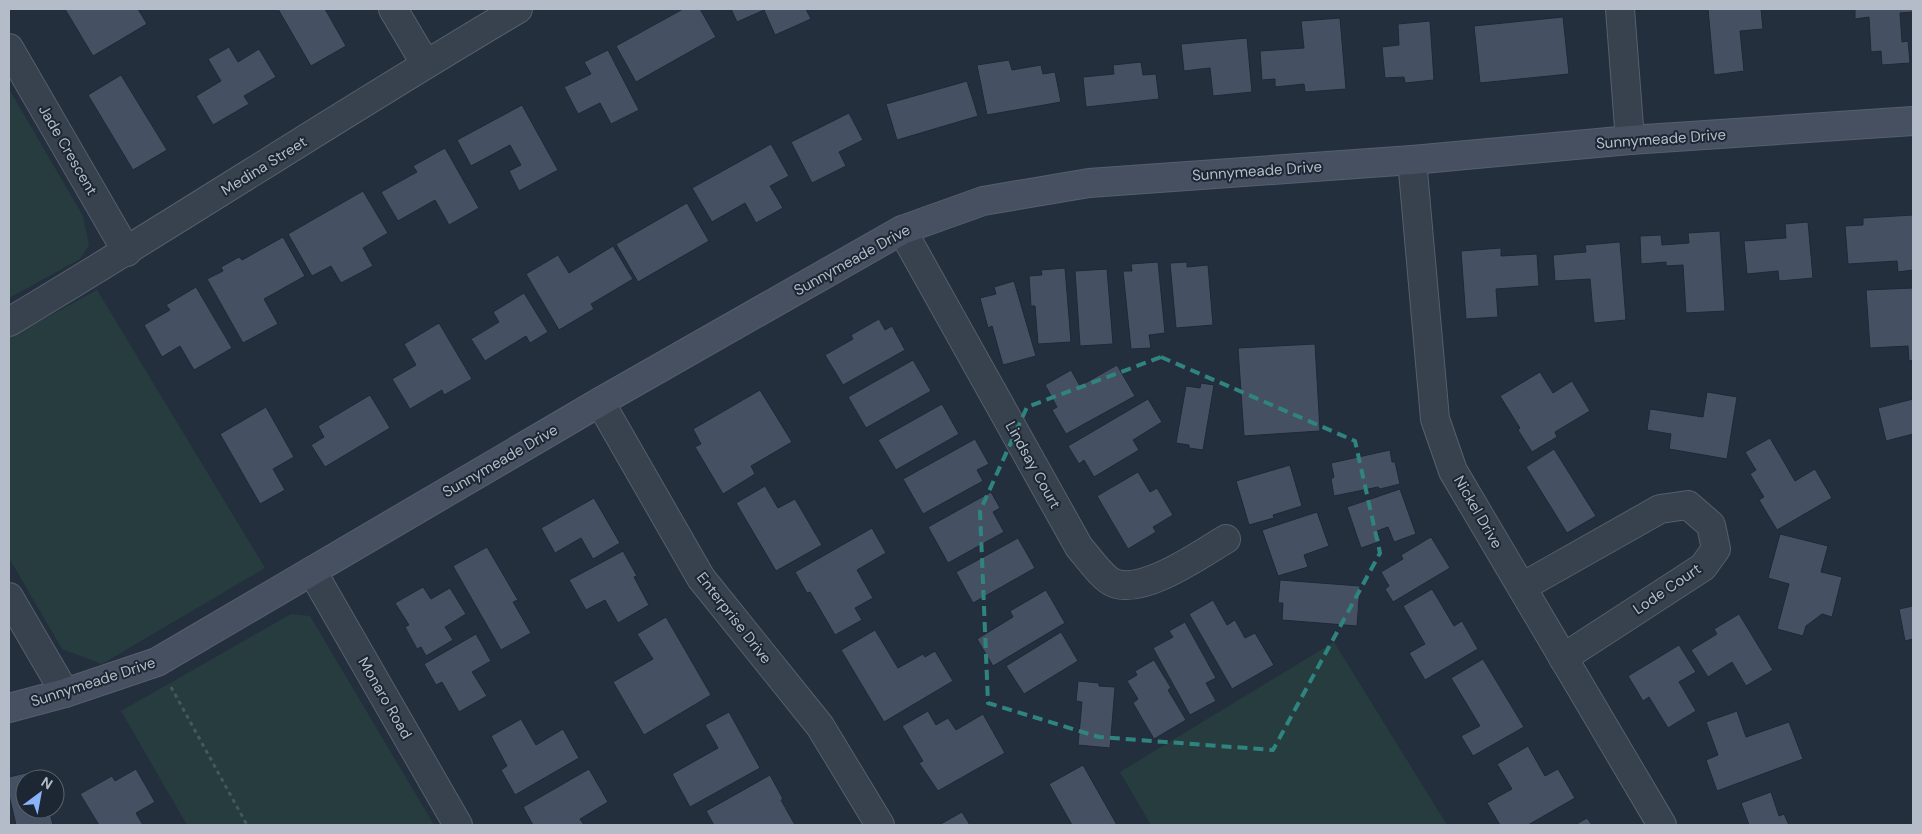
<svg xmlns="http://www.w3.org/2000/svg" width="1922" height="834" font-family="'DM Sans',sans-serif">
<style>
.green{fill:#263c3f}
.building{fill:#455162;stroke:#1f2835}
.lines{fill:none;stroke-linecap:round;stroke-linejoin:round}
.street-casing{stroke:#565f6c;stroke-width:30}
.secondary-casing{stroke:#565f6c;stroke-width:30}
.path{stroke:#44595c;stroke-width:3;stroke-dasharray:4 4;stroke-linecap:butt}
.street{stroke:#38414e;stroke-width:28}
.secondary{stroke:#465061;stroke-width:28}
.marked{fill:none;stroke:#308480;stroke-width:4;stroke-dasharray:10 6;stroke-linejoin:round}
.labels{text-anchor:middle;stroke-width:4;stroke-linejoin:round;paint-order:stroke}
.street-label{font-size:15px;fill:#b4bcc9;stroke:#1d2633}
</style>
<rect width="100%" height="100%" fill="#242f3e"/>
<!-- green -->
<g class="green">
<path d="M9,89L83,216L89,245L80,259L9,298Z"/>
<path d="M97,290L265,568L102,664L62,649L9,558V338Z"/>
<path d="M291,614L310,616L434,825H187L121,711Z"/>
<path d="M1334,642L1447,825H1151L1120,772Z"/>
</g>
<!-- building -->
<g class="building">
<path d="M65,9H138L147,24L93,56Z"/>
<path d="M278,9H325L346,46L311,66Z"/>
<path d="M683,9H700L716,37L636,82L616,46Z"/>
<path d="M731,9H806L811,19L775,35L764,10L737,22Z"/>
<path d="M1708,9H1761L1763,29L1740,31L1744,71L1714,75Z"/>
<path d="M1855,9H1913V12L1900,13L1902,42L1908,41L1910,63L1882,65L1881,51L1871,52L1869,17L1855,19Z"/>
<path d="M1563,17L1569,74L1480,83L1474,26Z"/>
<path d="M1340,18L1346,89L1305,92L1304,84L1275,87V79L1262,80L1260,51L1304,48L1301,21Z"/>
<path d="M1430,21L1434,80L1405,83L1404,77L1385,78L1382,47L1399,45L1398,24Z"/>
<path d="M1247,38L1252,92L1213,96L1210,68L1184,71L1181,44Z"/>
<path d="M229,47L238,62L259,49L276,77L244,96L249,104L213,125L196,96L221,81L208,59Z"/>
<path d="M608,50L639,110L611,124L600,103L578,114L564,87L591,74L584,62Z"/>
<path d="M1009,60L1012,70L1041,65L1043,74L1055,72L1061,102L987,115L977,65Z"/>
<path d="M1141,62L1143,75L1156,74L1159,99L1086,107L1083,77L1114,74L1113,65Z"/>
<path d="M121,75L167,150L133,170L88,95Z"/>
<path d="M967,81L978,116L897,140L886,104Z"/>
<path d="M522,105L558,170L519,191L509,171L521,165L510,145L471,166L457,140Z"/>
<path d="M849,113L863,140L839,152L846,166L812,183L791,142Z"/>
<path d="M771,144L789,176L770,186L783,208L756,223L745,203L712,222L692,188Z"/>
<path d="M445,148L479,208L449,225L435,200L398,221L381,192L417,172L413,166Z"/>
<path d="M363,191L388,233L363,248L373,266L341,283L331,266L312,276L288,234Z"/>
<path d="M687,203L709,241L638,282L616,244Z"/>
<path d="M1913,215V270L1898,272L1897,261L1848,264L1845,226L1863,225V218Z"/>
<path d="M1808,222L1813,278L1779,281L1778,271L1747,274L1744,241L1786,238L1785,224Z"/>
<path d="M1720,231L1725,311L1686,313L1683,265L1666,266V262L1641,264L1640,236L1661,235L1662,245L1689,243L1688,233Z"/>
<path d="M283,237L305,276L264,299L278,324L243,343L207,279L223,271L221,267L239,257L242,260Z"/>
<path d="M1620,242L1626,320L1594,323L1590,279L1555,281L1553,255L1586,252L1585,245Z"/>
<path d="M613,246L633,279L591,304L594,309L559,330L526,274L558,255L569,273Z"/>
<path d="M1501,248V256L1537,254L1539,286L1496,289L1498,317L1466,319L1461,251Z"/>
<path d="M1158,262L1165,333L1149,335L1151,348L1131,349L1123,271H1132L1131,264Z"/>
<path d="M1187,262V267L1208,265L1213,325L1176,328L1170,263Z"/>
<path d="M1065,268L1071,342L1038,344L1035,306H1031L1029,276L1042,275L1041,270Z"/>
<path d="M1107,269L1113,344L1080,346L1075,271Z"/>
<path d="M1014,281L1036,356L1003,365L992,326L988,328L980,298L996,294L994,287Z"/>
<path d="M196,287L232,348L194,370L180,346L162,357L144,325L170,310L166,305Z"/>
<path d="M1913,288V360L1909,361L1908,346L1870,348L1866,290Z"/>
<path d="M524,293L548,332L530,343L526,336L485,361L471,339L499,322L493,312Z"/>
<path d="M879,319L885,330L892,326L905,350L843,385L825,355L853,339L851,335Z"/>
<path d="M439,323L472,379L444,395L442,390L410,409L392,379L416,365L404,344Z"/>
<path d="M1315,344L1320,431L1244,436L1238,348Z"/>
<path d="M913,360L931,391L866,428L848,397Z"/>
<path d="M1117,365L1135,396L1066,434L1052,410L1057,407L1045,385L1071,370L1080,386Z"/>
<path d="M1540,372L1553,393L1572,381L1590,411L1555,432L1557,437L1532,452L1518,430L1520,428L1500,396Z"/>
<path d="M1201,383L1214,385L1203,450L1189,448V445L1176,443L1186,386L1200,388Z"/>
<path d="M760,390L792,442L751,466L755,474L723,494L695,447L701,444L693,429Z"/>
<path d="M1707,392L1737,397L1727,459L1669,449L1671,434L1647,430L1650,409L1703,417Z"/>
<path d="M370,395L390,428L325,467L311,445L324,437L318,426Z"/>
<path d="M1148,399L1162,422L1133,440L1139,450L1094,477L1084,460L1079,464L1068,446Z"/>
<path d="M1913,399V434L1886,441L1878,408Z"/>
<path d="M942,404L959,434L896,470L878,440Z"/>
<path d="M266,407L294,457L273,469L285,490L260,504L220,434Z"/>
<path d="M1770,438L1795,481L1815,469L1832,498L1777,530L1759,500L1764,497L1750,474L1756,470L1745,452Z"/>
<path d="M975,439L989,464L977,470L983,481L923,514L903,479Z"/>
<path d="M1554,449L1596,516L1567,533L1526,467Z"/>
<path d="M1390,450L1392,462H1395L1400,484L1380,489L1378,487L1334,496L1331,479L1334,477L1331,463Z"/>
<path d="M1290,465L1302,506L1273,515L1274,518L1249,525L1236,481Z"/>
<path d="M1138,472L1150,492L1157,488L1173,515L1153,527L1156,532L1128,549L1097,496Z"/>
<path d="M765,486L778,508L795,499L822,545L776,571L736,503Z"/>
<path d="M1400,489L1416,534L1394,542L1388,527L1377,531L1381,541L1361,548L1347,507Z"/>
<path d="M991,492L1000,508L993,512L1004,532L948,563L928,527Z"/>
<path d="M594,498L620,543L593,559L581,538L555,553L541,528Z"/>
<path d="M1317,512L1329,546L1304,555L1308,567L1278,576L1262,530Z"/>
<path d="M872,528L886,553L857,570L873,598L855,608L862,620L835,635L810,592L807,593L795,572Z"/>
<path d="M1780,534L1828,546L1821,572L1842,577L1832,617L1822,614L1806,626L1803,636L1777,629L1789,584L1768,578Z"/>
<path d="M1431,537L1450,568L1393,602L1385,589L1389,586L1381,572L1403,559L1401,555Z"/>
<path d="M1018,538L1035,568L973,603L956,572Z"/>
<path d="M487,547L518,600L513,602L531,633L501,650L453,566Z"/>
<path d="M623,551L637,576L634,577L649,605L618,623L605,600L586,610L569,580Z"/>
<path d="M1280,580L1360,586L1357,626L1282,620L1283,603H1278Z"/>
<path d="M423,587L431,599L450,588L466,614L445,627L453,640L426,656L421,647L417,649L405,627L409,625L395,603Z"/>
<path d="M1432,589L1454,626L1462,621L1478,649L1425,680L1409,653L1425,644L1403,606Z"/>
<path d="M1046,590L1065,623L993,666L977,639L1013,617L1010,611Z"/>
<path d="M1213,600L1227,625L1235,620L1245,638L1255,633L1274,665L1232,689L1189,614Z"/>
<path d="M1913,606V639L1905,641L1899,609Z"/>
<path d="M1739,614L1773,670L1746,686L1732,662L1708,677L1691,650L1717,634L1714,629Z"/>
<path d="M666,617L711,695L644,735L613,682L653,659L637,634Z"/>
<path d="M1185,622L1216,678L1206,683L1216,701L1190,715L1153,648L1173,637L1169,631Z"/>
<path d="M875,630L898,668L923,654L925,657L935,651L953,681L884,722L841,650Z"/>
<path d="M1061,632L1078,661L1024,694L1006,666Z"/>
<path d="M476,634L491,661L472,672L487,696L459,712L442,682L436,685L424,664Z"/>
<path d="M1679,645L1696,672L1679,682L1696,711L1668,728L1649,697L1643,701L1628,676Z"/>
<path d="M1483,659L1524,727L1473,756L1461,736L1480,726L1451,678Z"/>
<path d="M1154,660L1171,688L1168,690L1186,720L1154,739L1133,703L1138,699L1127,681L1137,675L1135,671Z"/>
<path d="M1078,681L1099,683V686L1115,687L1110,748L1078,745L1082,702L1076,701Z"/>
<path d="M928,711L936,725L948,718L956,730L983,714L1005,753L938,791L919,763L923,761L902,726Z"/>
<path d="M1737,711L1746,737L1789,722L1803,759L1717,791L1706,760L1718,755L1706,722Z"/>
<path d="M729,712L760,768L690,807L672,774L718,748L705,725Z"/>
<path d="M521,719L536,745L563,729L579,758L515,795L501,770L507,766L491,736Z"/>
<path d="M1528,746L1545,776L1558,769L1575,798L1528,825H1500L1487,803L1512,789L1497,764Z"/>
<path d="M1083,765L1117,825H1072L1049,784Z"/>
<path d="M136,769L155,802L136,813L143,825H99L80,794L112,776L115,781Z"/>
<path d="M589,769L608,802L580,819L584,825H533L523,807Z"/>
<path d="M30,772L32,779H25V809H49L53,825H16L9,795V777Z"/>
<path d="M770,775L783,799L781,800L795,825H714L706,811Z"/>
<path d="M1771,792L1779,816L1784,814L1789,825H1749L1741,803Z"/>
<path d="M962,812L970,825H939Z"/>
<path d="M1587,818L1592,825H1575Z"/>
</g>
<g class="lines">
<!-- street casing -->
<g class="street-casing">
<g id="street">
<path d="M393,9L425,63"/>
<path d="M1620,9L1630,140"/>
<path d="M9,48L127,252"/>
<path d="M1412,160L1435,419L1453,471L1662,825"/>
<path d="M902,230L1079,547C1087,556 1103,579 1114,583C1143,595 1201,554 1226,539"/>
<path d="M9,322C180,220 347,110 518,9"/>
<path d="M600,402L701,578L820,726L880,825"/>
<path d="M312,571L458,825"/>
<path d="M1522,587L1660,509L1688,505L1711,525L1716,549L1703,567L1563,658"/>
<path d="M9,597L65,693"/>
</g>
</g>
<!-- secondary casing -->
<g class="secondary-casing">
<path id="secondary" d="M9,708L65,693L157,662L600,402L902,230L983,201L1089,183L1412,160L1630,140L1913,121"/>
</g>
<!-- path -->
<path class="path" d="M171,687L247,825"/>
<!-- street -->
<use href="#street" class="street"/>
<!-- secondary -->
<use href="#secondary" class="secondary"/>
</g>
<!-- marked area -->
<path class="marked" d="M1161,357L1355,441L1380,553L1273,750L1099,737L988,703L980,511L1027,407Z"/>
<g class="labels">
<!-- street labels -->
<g class="street-label">
<text transform="translate(1661 139) rotate(-4)" y="5">Sunnymeade Drive</text>
<text transform="translate(68 150) rotate(60)" y="5">Jade Crescent</text>
<text transform="translate(264 166) rotate(-32)" y="5">Medina Street</text>
<text transform="translate(1257 171) rotate(-4)" y="5">Sunnymeade Drive</text>
<text transform="translate(852 260) rotate(-29)" y="5">Sunnymeade Drive</text>
<text transform="translate(500 461) rotate(-30)" y="5">Sunnymeade Drive</text>
<text transform="translate(1033 465) rotate(61)" y="5">Lindsay Court</text>
<text transform="translate(1478 512) rotate(60)" y="5">Nickel Drive</text>
<text transform="translate(1667 589) rotate(-34)" y="5">Lode Court</text>
<text transform="translate(734 618) rotate(52)" y="5">Enterprise Drive</text>
<text transform="translate(93 682) rotate(-18)" y="5">Sunnymeade Drive</text>
<text transform="translate(385 698) rotate(60)" y="5">Monaro Road</text>
</g>
</g>
<!-- border -->
<rect width="1922" height="834" fill="none" stroke="#b4bcc9" stroke-width="20"/>
<!-- north arrow -->
<g transform="translate(40 794) rotate(32)"><circle r="24" fill="#1d2633" stroke="#59626f"/>
<path d="M0-4L9 19L0 12L-9 19Z" fill="#8ab4f8"/>
<text y="-8" font-size="14" font-weight="bold" text-anchor="middle" fill="#b4bcc9">N</text>
</g>
</svg>
